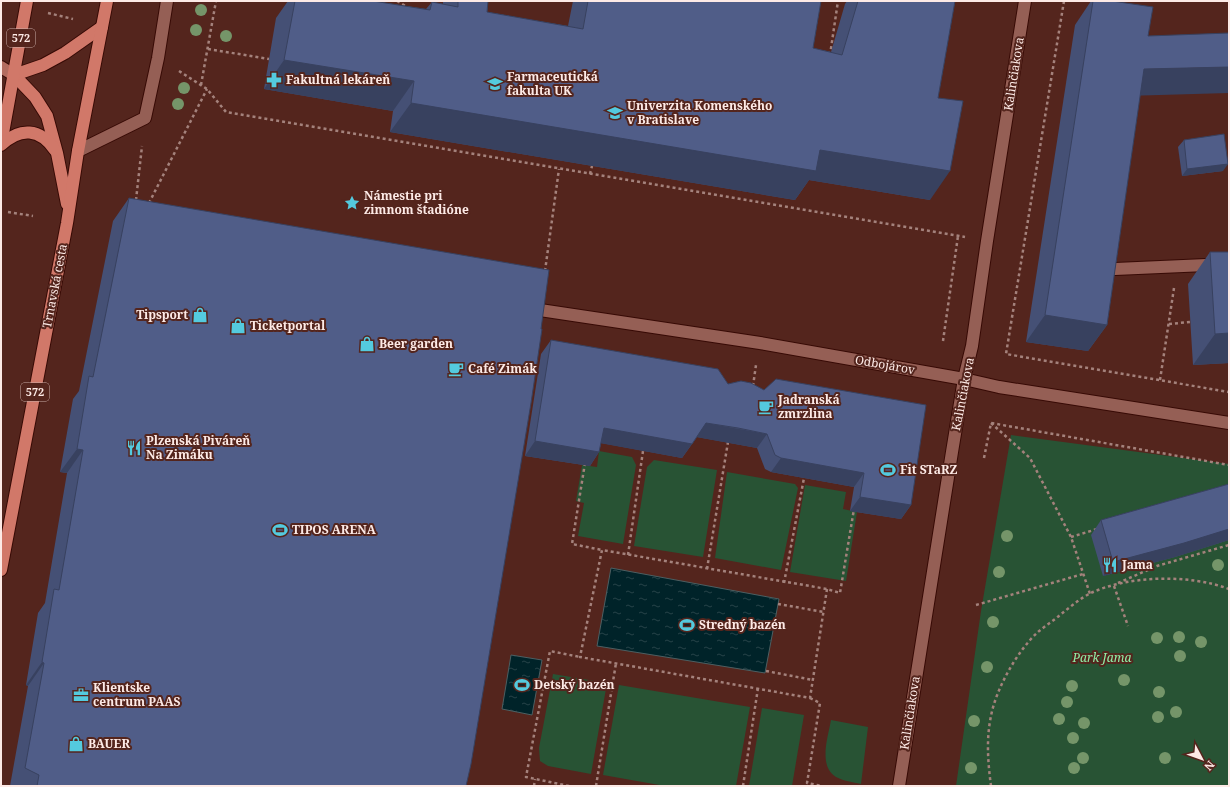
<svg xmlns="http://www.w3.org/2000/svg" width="1230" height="787" font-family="'Noto Serif',serif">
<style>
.green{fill:#285334}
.water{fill:url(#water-ripples);stroke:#4c5f62}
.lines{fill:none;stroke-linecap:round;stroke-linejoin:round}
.lane-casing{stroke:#370a05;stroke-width:14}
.street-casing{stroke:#370a05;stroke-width:14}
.secondary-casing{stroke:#370a05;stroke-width:14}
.primary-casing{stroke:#370a05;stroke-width:14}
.path{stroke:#a4827c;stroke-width:2.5;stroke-dasharray:3 3;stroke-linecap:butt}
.lane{stroke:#955f55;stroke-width:12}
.street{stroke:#955f55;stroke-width:12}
.secondary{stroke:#b36c5f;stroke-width:12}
.primary{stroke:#d17869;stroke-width:12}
.tree{fill:#759569}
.wall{fill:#455075}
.shaded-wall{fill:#38415f}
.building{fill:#505d88;stroke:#38415f}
.labels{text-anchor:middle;stroke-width:4;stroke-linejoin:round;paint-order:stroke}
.shield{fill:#54251d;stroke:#caafaa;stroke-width:1}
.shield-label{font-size:11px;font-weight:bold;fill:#fdeae6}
.street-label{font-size:12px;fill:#fdeae6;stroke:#54251d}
.poi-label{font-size:12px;font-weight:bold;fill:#fdeae6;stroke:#54251d;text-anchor:start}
.park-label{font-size:12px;font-style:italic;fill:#90f0a8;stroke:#54251d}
</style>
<defs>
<pattern id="water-ripples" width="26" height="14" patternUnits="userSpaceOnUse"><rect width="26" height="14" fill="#002329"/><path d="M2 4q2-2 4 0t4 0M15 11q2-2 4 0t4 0" fill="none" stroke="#264348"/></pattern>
</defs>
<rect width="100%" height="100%" fill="#54251d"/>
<!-- green -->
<g class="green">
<path d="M1011,435L1229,464V786H956L981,611Z"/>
<path d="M599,451L632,457L636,465L623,544L578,536L584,503L576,501L582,465L597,467Z"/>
<path d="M654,460L717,470L703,557L634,546L647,467Z"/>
<path d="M727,472L795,484L798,488L781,570L715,558Z"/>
<path d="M805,485L846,492L843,509L857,512L846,581L790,572Z"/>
<path d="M553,674L607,683L591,774L548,766L540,761L539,748Z"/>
<path d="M619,685L750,707L736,786H665L603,775Z"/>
<path d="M762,708L804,715L792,786H749Z"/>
<path d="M831,720L868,727L861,784C853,782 843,781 836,777C818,766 828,737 831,720Z"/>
</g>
<!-- water -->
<g class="water">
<path d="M611,568L779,599L765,673L597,646Z"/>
<path d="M511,655L542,660L532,715L502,709Z"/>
</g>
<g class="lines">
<!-- lane casing -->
<g class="lane-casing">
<path id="lane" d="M1115,269L1229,264"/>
</g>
<!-- street casing -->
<g class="street-casing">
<g id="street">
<path d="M78,151L145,118L158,58L167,1"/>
<path d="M540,310L760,343L964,379L999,387L1229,423"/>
<path d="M899,786L952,452L964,379L972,346L987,241L1025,1"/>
</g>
</g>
<!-- secondary casing -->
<g class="secondary-casing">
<path id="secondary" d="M1,67L14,75"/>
</g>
<!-- primary casing -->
<g class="primary-casing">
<g id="primary">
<path d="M14,75L35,97L47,116L57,153L67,204"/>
<path d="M14,75L43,65L65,53L102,27"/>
<path d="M1,144L27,1"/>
<path d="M1,145C20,127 40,128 55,150"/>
<path d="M1,570L67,223L78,151L107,1"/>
</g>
</g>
<!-- path -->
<g class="path">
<path d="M397,1L409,8"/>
<path d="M1064,1L1006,354L1229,392"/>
<path d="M48,13L73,19"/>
<path d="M208,49L269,59"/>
<path d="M830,55L838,1"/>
<path d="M179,71L207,89L226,112L965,237"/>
<path d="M201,85L216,1"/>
<path d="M590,174L592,166"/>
<path d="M136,200L142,146"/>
<path d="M149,203L207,89"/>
<path d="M8,212L33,216"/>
<path d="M545,271L559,169"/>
<path d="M1169,324L1190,322"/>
<path d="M943,341L958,236"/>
<path d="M1160,380L1174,288"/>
<path d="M753,386L756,365"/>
<path d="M991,423L1030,458L1071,537L1090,594"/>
<path d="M984,458L991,423L1229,465"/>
<path d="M585,463L572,544L602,550"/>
<path d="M1071,537L1097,529"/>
<path d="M628,555L643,451"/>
<path d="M707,569L728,442"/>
<path d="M784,583L804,478"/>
<path d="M1118,583L1157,566L1229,545"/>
<path d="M1114,586L1128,626"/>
<path d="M827,589L810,698L580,657L602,550L827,589L840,593L854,509"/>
<path d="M778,604L824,612"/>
<path d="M976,605L1083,574"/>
<path d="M766,671L813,680"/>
<path d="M810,698L820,703L807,783L822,786"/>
<path d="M534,786L535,779"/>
<path d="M569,786L526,777L550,651L580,657"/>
<path d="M596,786L616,663"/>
<path d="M743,786L758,688"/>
<path d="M991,786C988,763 986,740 991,716C996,689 1017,651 1038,632C1045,626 1053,621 1060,615C1069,608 1078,600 1089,594C1127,575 1190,574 1229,589"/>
</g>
<!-- lane -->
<use href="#lane" class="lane"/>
<!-- street -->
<use href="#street" class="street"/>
<!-- secondary -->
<use href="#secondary" class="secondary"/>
<!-- primary -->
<use href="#primary" class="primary"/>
</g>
<!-- trees -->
<g class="tree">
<circle cx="201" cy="10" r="6"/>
<circle cx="196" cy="30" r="6"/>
<circle cx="226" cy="36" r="6"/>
<circle cx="184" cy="88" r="6"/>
<circle cx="178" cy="104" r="6"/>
<circle cx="1007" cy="536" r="6"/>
<circle cx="1218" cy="565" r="6"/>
<circle cx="999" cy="572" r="6"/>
<circle cx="993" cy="622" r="6"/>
<circle cx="1179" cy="637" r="6"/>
<circle cx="1157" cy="638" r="6"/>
<circle cx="1201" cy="642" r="6"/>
<circle cx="1180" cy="656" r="6"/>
<circle cx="987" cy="667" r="6"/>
<circle cx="1124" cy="680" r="6"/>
<circle cx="1072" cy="686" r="6"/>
<circle cx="1159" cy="692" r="6"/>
<circle cx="1067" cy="702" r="6"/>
<circle cx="1176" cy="712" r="6"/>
<circle cx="1158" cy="717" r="6"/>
<circle cx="1059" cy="719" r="6"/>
<circle cx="974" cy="721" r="6"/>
<circle cx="1084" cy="723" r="6"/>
<circle cx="1073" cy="738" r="6"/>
<circle cx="1083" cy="758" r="6"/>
<circle cx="1165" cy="758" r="6"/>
<circle cx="971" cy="768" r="6"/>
<circle cx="1074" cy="768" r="6"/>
</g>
<!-- wall -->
<g class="wall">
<path d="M288,1H373L426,9L432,2L443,4V1H488L487,12L568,26L573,1H821L813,48L831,52L845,4L847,1H955L938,98L930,200L809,180L795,200L390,132L393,111L264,89L276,18Z"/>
<path d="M1091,1H1112L1140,95L1107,325L1088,351L1026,342L1075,25Z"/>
<path d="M1184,140L1223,171L1182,176L1178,147Z"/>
<path d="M129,198L466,786H10L28,686L26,685L38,613L45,603L67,473L60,472L73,399L79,391L113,221Z"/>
<path d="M1210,252H1229V363L1193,365L1188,284Z"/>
<path d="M551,340L728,384L741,381L911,505L901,519L850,511L854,487L771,472L765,469L757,448L697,437L682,458L601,443L599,452L590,466L525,456L541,354Z"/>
<path d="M1229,484V540L1175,557L1103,576L1091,535L1101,520Z"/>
</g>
<!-- shaded-wall -->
<g class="shaded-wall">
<path d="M284,60L414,81L393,111L264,89Z"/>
<path d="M1229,67V93L1125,96L1144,69Z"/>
<path d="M411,103L820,150L950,171L930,200L809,180L795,200L390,132Z"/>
<path d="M1228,164L1223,171L1182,176L1187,169Z"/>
<path d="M1045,315L1107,325L1088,351L1026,342Z"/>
<path d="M1229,333V363L1193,365L1215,334Z"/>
<path d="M706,423L767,434L757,448L696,437Z"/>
<path d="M604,428L692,444L682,458L594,442Z"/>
<path d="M535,441L599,452L590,466L525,456Z"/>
<path d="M77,449L83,450L67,473L60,472Z"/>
<path d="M781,458L864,473L854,487L771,472Z"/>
<path d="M860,497L911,505L901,519L850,511Z"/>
<path d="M1229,529V540L1175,557L1103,576L1113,562Z"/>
<path d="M42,662L44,663L28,686L26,685Z"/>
</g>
<!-- building -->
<g class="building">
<path d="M295,1H373L430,10L432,2L458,7V1H488L487,12L583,29L588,1H821L813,48L842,55L858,1H955L938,98L963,101L950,171L820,150L816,171L411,103L414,81L284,60Z"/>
<path d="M1093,1H1112L1153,7L1148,36L1229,33V67L1144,69L1107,325L1045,315Z"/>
<path d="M1224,134L1228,164L1187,169L1184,140Z"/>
<path d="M129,198L549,270L541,329H542L531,403L471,764L466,786H37L39,775L25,768L44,663L42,662L54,589L59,590L83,450L77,449L89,376L93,377Z"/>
<path d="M1210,252H1229V333L1215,334Z"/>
<path d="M551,340L718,369L728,384L741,381L751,383L764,390L776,379L926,405L911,505L860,497L864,473L781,458L775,455L767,434L738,428L706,423L692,444L604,428L599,452L535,441Z"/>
<path d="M1229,484V529L1184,543L1113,562L1101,520Z"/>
</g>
<!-- icons -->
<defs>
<g id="pharmacy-bare" transform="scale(1.2)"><path d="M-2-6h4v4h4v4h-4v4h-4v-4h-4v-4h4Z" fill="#54cade" stroke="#54251d" stroke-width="2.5" paint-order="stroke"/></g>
<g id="university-bare" transform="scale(1.2)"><path d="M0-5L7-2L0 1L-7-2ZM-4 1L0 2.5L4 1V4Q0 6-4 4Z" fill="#54cade" stroke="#54251d" stroke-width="2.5" paint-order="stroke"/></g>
<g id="sight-bare" transform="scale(1.2)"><path d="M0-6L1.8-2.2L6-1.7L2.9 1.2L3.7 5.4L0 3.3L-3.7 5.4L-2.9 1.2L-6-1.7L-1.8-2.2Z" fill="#54cade" stroke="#54251d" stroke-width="2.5" paint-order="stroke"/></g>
<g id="shop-bare" transform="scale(1.2)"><path d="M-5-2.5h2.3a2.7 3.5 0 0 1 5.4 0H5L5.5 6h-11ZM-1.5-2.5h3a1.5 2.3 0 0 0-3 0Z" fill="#54cade" stroke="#54251d" stroke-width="2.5" paint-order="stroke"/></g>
<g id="cafe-bare" transform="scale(1.2)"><path d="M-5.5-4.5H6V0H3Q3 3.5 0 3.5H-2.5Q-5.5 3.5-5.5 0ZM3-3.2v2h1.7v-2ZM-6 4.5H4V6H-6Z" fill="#54cade" stroke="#54251d" stroke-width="2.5" paint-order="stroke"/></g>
<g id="restaurant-bare" transform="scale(1.2)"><path d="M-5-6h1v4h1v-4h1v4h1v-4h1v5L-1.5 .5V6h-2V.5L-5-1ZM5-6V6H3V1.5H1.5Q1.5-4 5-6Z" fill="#54cade" stroke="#54251d" stroke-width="2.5" paint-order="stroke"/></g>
<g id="stadium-bare" transform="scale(1.2)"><path d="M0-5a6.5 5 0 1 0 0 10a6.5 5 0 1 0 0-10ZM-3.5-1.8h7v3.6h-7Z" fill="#54cade" stroke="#54251d" stroke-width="2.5" paint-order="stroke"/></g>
<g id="office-bare" transform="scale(1.2)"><path d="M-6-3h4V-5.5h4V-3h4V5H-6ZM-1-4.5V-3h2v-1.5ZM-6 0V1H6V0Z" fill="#54cade" stroke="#54251d" stroke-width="2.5" paint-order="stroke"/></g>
</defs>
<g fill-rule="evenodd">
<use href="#pharmacy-bare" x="274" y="80"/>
<use href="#university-bare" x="495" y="84"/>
<use href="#university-bare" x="615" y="113"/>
<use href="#sight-bare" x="352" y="203"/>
<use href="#shop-bare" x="200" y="315"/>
<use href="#shop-bare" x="238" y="326"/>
<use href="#shop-bare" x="367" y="344"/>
<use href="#cafe-bare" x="456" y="369"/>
<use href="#cafe-bare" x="766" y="407"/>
<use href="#restaurant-bare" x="134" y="448"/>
<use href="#stadium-bare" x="888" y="470"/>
<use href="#stadium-bare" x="280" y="530"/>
<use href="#restaurant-bare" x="1110" y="565"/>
<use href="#stadium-bare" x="687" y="625"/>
<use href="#stadium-bare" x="522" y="685"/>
<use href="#office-bare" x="81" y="695"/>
<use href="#shop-bare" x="76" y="744"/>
</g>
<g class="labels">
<!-- shield labels -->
<g class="shield">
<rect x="7" y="29" width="28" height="18" rx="3"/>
<rect x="21" y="383" width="28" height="18" rx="3"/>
</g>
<g class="shield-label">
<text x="21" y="42">572</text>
<text x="35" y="396">572</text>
</g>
<!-- street labels -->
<g class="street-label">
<text transform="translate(1014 74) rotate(-81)" y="4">Kalinčiakova</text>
<text transform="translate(55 286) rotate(-79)" y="4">Trnavská cesta</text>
<text transform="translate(885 365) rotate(10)" y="4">Odbojárov</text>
<text transform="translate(963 394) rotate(-79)" y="4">Kalinčiakova</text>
<text transform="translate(910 713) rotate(-81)" y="4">Kalinčiakova</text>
</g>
<!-- poi labels -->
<g class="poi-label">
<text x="507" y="81">Farmaceutická<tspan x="507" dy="14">fakulta UK</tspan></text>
<text x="286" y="84">Fakultná lekáreň</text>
<text x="627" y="110">Univerzita Komenského<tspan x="627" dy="14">v Bratislave</tspan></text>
<text x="364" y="200">Námestie pri<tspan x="364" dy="14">zimnom štadióne</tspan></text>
<text x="188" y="319" text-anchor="end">Tipsport</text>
<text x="250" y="330">Ticketportal</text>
<text x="379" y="348">Beer garden</text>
<text x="468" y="373">Café Zimák</text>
<text x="778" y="404">Jadranská<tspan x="778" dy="14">zmrzlina</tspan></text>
<text x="146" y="445">Plzenská Piváreň<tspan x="146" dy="14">Na Zimáku</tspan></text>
<text x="900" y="474">Fit STaRZ</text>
<text x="292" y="534">TIPOS ARENA</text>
<text x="1122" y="569">Jama</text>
<text x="699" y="629">Stredný bazén</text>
<text x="534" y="689">Detský bazén</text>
<text x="93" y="692">Klientske<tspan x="93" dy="14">centrum PAAS</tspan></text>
<text x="88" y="748">BAUER</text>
</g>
<!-- park labels -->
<g class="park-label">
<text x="1102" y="662">Park Jama</text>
</g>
</g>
<!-- border -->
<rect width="1230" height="787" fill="none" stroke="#fdeae6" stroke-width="4"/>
<!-- north arrow -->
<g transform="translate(1202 759) rotate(131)" stroke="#54251d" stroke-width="3" paint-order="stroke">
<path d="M0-3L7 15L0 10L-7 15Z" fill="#fdeae6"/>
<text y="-6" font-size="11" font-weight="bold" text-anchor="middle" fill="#fdeae6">N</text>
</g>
</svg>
